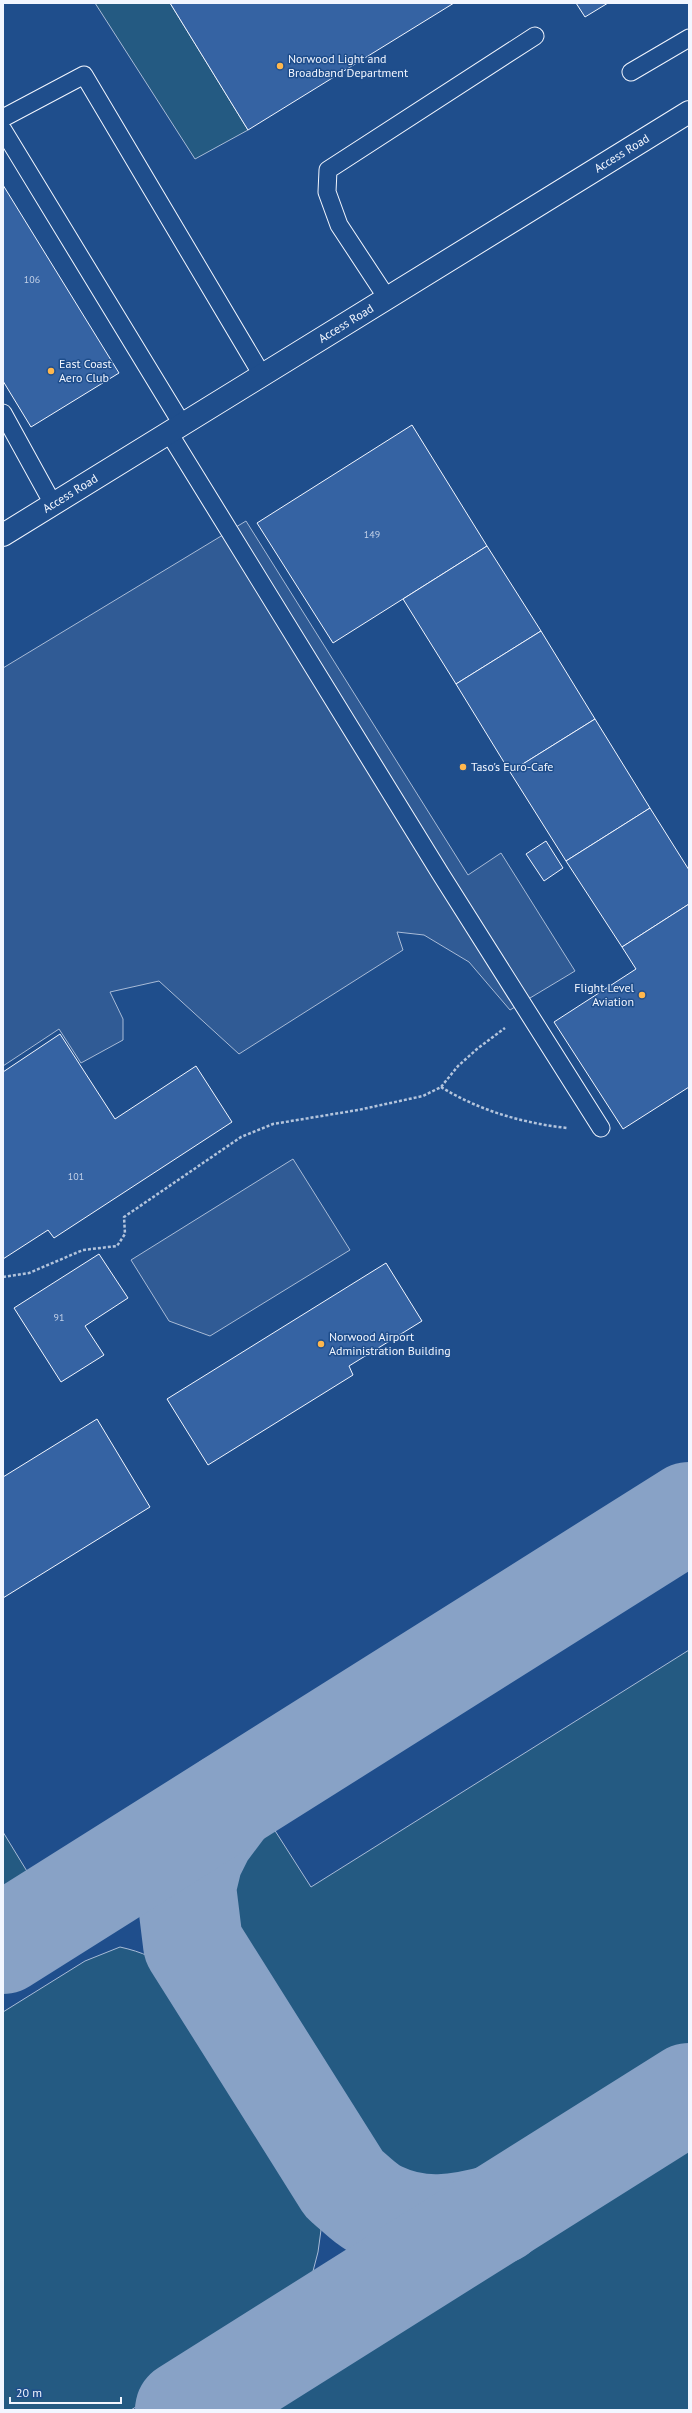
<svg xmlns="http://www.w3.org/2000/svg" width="692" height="2413" font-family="'PT Sans',sans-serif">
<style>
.green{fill:#245a82;stroke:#a8bbd7}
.parking{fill:#305b95;stroke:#a8bbd7}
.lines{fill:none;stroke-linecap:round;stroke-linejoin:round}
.taxiway{stroke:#88a2c6;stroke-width:100}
.building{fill:#3563a3;stroke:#f2f6ff}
.service-casing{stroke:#f2f6ff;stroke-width:19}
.tertiary-casing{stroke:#f2f6ff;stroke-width:24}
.path{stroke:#b3c4dc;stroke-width:2.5;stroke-dasharray:3 2;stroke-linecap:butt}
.service{stroke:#1f4e8c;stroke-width:17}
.tertiary{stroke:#1f4e8c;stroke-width:22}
.poi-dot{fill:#ffb74d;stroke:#1f4e8c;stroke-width:1.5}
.labels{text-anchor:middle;stroke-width:3;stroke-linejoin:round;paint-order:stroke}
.number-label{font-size:10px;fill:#c3d1e8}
.poi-label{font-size:12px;fill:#f2f6ff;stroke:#1f4e8c;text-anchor:start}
.street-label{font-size:12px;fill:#f2f6ff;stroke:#1f4e8c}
</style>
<rect width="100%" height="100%" fill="#1f4e8c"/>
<!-- green -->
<g class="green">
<path d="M95,3H170L248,130L195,159Z"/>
<path d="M689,1650V2058L482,2189L440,2195L420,2193L399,2185L364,2161L228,1945C212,1906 214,1865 242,1831C248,1824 258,1820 265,1815L311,1887Z"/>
<path d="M3,1832L36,1886L3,1907Z"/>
<path d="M120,1947C142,1952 157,1958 174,1974L307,2182L321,2230L318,2252L312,2275L277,2319L131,2410H3V2012L85,1961Z"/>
<path d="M689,2129V2410H242Z"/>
</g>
<!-- parking -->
<g class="parking">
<path d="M246,521L468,875L501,853L575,971L510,1010L469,962L424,935L397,932L403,950L239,1054L159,981L110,992L123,1019V1040L81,1063L59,1029L3,1066V668Z"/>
<path d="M293,1159L350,1250L210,1336L169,1321L131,1260Z"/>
</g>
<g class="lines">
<!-- taxiway -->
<g class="taxiway">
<path d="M229,1802L205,1834L193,1858L186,1887L193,1944L344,2184C355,2193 367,2206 381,2212C420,2231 458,2225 498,2214"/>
<path d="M3,1944L689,1512"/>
<path d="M185,2410L689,2093"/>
</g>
</g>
<!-- building -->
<g class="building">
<path d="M170,3H454L248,130Z"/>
<path d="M576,3H608L585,17Z"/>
<path d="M3,185L119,373L31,427L3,381Z"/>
<path d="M412,425L487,546L333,643L257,523Z"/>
<path d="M487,546L541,631L456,684L403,599Z"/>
<path d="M541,631L595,719L510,772L456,684Z"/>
<path d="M595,719L650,808L566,861L510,772Z"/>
<path d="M650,808L689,870V904L622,947L566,861Z"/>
<path d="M546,841L563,868L544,881L526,854Z"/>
<path d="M689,904V1087L623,1129L554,1022L636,969L622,947Z"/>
<path d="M60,1034L115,1119L196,1066L232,1122L54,1238L48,1230L3,1259V1072Z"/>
<path d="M99,1254L128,1298L85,1326L104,1355L61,1382L14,1308Z"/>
<path d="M386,1263L422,1321L349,1366L353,1375L208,1465L167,1399Z"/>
<path d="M97,1419L150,1507L3,1598V1477Z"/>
</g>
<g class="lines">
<!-- service casing -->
<g class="service-casing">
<g id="service">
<path d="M631,72L689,38"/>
<path d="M3,118L84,75L262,375"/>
<path d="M3,130L182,424"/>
<path d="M387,298L339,225L327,192L328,170L535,36"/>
<path d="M3,413L53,504"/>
<path d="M169,433L440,873L601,1128"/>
</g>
</g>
<!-- tertiary casing -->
<g class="tertiary-casing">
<g id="tertiary">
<path id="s1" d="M3,535L689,112"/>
</g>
</g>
<!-- path -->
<g class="path">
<path d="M441,1087C480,1111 523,1123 567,1128"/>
<path d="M3,1277L29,1273L83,1250L117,1246L125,1234L124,1217L241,1137L273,1124L358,1110L423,1096L441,1087L458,1066L477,1049L505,1028"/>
</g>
<!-- service -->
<use href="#service" class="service"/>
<!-- tertiary -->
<use href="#tertiary" class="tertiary"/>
</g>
<!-- markers -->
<g class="poi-dot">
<circle cx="280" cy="66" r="4"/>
<circle cx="51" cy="371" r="4"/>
<circle cx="463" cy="767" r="4"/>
<circle cx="642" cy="995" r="4"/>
<circle cx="321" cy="1344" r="4"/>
</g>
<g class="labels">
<!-- number labels -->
<g class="number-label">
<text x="32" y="283">106</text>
<text x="372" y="538">149</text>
<text x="76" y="1180">101</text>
<text x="59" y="1321">91</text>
</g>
<!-- poi labels -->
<g class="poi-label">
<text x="288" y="63">Norwood Light and<tspan x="288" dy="14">Broadband Department</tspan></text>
<text x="59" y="368">East Coast<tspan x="59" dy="14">Aero Club</tspan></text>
<text x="471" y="771">Taso's Euro-Cafe</text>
<text x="634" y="992" text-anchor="end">Flight Level<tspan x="634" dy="14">Aviation</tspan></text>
<text x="329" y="1341">Norwood Airport<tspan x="329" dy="14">Administration Building</tspan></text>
</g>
<!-- street labels -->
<g class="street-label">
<text dy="4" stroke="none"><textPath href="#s1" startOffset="727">Access Road</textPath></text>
<text dy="4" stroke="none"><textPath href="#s1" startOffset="403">Access Road</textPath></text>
<text dy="4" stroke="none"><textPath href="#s1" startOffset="79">Access Road</textPath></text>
</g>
</g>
<!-- border -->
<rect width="692" height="2413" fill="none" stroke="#f2f6ff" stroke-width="8"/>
<!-- scale -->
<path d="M10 2397v6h111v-6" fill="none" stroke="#f2f6ff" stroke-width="2"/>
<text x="16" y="2397" font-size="12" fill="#f2f6ff" stroke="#1f4e8c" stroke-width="3" paint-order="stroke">20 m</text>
</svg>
